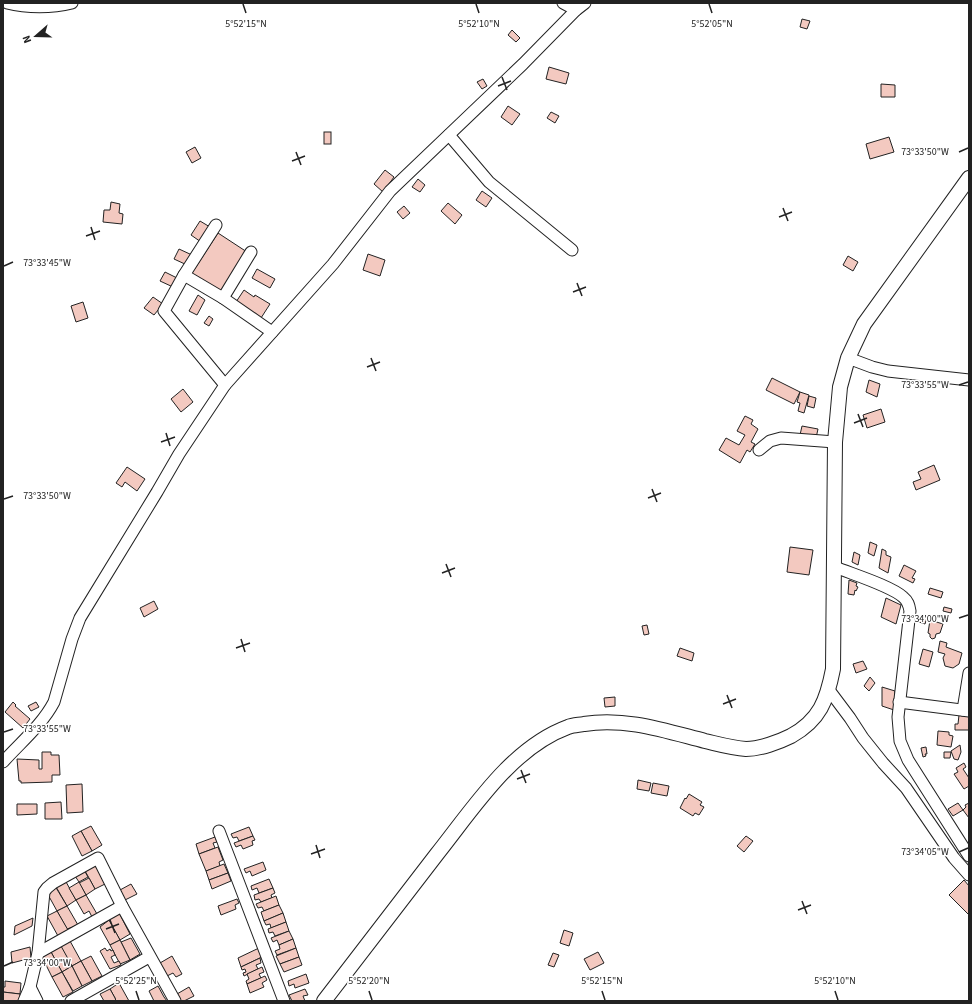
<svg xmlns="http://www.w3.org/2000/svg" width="972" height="1004" font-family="'Source Sans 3',sans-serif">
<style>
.building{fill:#f3c9c0;stroke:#222}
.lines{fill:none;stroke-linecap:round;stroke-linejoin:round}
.minor-casing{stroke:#222;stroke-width:13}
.major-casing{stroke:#222;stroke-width:16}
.minor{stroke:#fff;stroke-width:11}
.major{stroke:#fff;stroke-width:14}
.ticks{fill:none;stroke:#222;stroke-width:1.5}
.ticks-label{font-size:10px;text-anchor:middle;fill:#222;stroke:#fff;stroke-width:3;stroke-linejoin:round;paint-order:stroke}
</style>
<rect width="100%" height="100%" fill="#fff"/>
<!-- building -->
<g class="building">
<path d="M802,19L810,21L807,29L800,27Z"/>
<path d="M512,30L520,38L516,42L508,35Z"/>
<path d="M549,67L569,73L566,84L546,79Z"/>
<path d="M483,79L487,86L482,89L477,82Z"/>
<path d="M881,84L895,85V97H881Z"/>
<path d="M508,106L520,114L512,125L501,117Z"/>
<path d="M551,112L559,116L555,123L547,118Z"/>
<rect x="324" y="132" width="7" height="12"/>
<path d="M889,137L894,152L870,159L866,144Z"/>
<path d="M195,147L201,158L192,163L186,152Z"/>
<path d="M385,170L394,177L383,192L374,184Z"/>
<path d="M418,179L425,185L420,192L412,187Z"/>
<path d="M482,191L492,198L486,207L476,200Z"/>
<path d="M111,202L120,204L119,213L123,214L122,224L103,222L104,210H110Z"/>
<path d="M448,203L462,215L455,224L441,211Z"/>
<path d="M404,206L410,213L403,219L397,212Z"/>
<path d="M200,221L210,227L201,242L191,235Z"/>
<path d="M218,233L247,252L219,295L190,276Z"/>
<path d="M179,249L192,255L187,265L174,259Z"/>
<path d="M368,254L385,260L380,276L363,270Z"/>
<path d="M848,256L858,262L853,271L843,265Z"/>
<path d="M257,269L275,279L270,288L252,278Z"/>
<path d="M165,272L177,278L173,287L160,281Z"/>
<path d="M244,290L254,297L255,295L270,304L261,318L236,302Z"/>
<path d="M198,295L205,300L197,315L189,311Z"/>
<path d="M153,297L163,304L154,315L144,308Z"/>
<path d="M83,302L88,318L76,322L71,306Z"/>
<path d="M209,316L213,319L209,326L204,323Z"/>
<path d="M772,378L800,392L794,404L766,390Z"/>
<path d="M869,380L880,384L877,397L866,392Z"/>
<path d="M183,389L193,402L181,412L171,399Z"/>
<path d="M800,392L809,395L804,413L798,411L800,403L797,402Z"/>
<path d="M809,396L816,398L814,408L807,406Z"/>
<path d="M881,409L885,422L867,428L863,415Z"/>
<path d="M745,416L753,420L751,424L758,429L751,442L755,444L750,452L747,450L740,463L719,450L726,438L739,445L745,435L737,431Z"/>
<path d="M802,426L818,429L816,438L800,435Z"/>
<path d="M934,465L940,480L916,490L913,482L921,479L918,472Z"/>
<path d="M127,467L145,479L137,491L125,482L122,487L116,483Z"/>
<path d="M870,542L877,545L874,556L868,553Z"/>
<path d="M790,547L813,550L809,575L787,572Z"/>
<path d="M882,549L886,551V555L891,557L888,573L879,568Z"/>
<path d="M854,552L860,555L858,565L852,562Z"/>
<path d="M904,565L916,571L912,578L915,579L913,583L899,576Z"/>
<path d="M849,580L857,583L856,586L858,587L856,591L855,590L854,595L848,594Z"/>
<path d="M930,588L943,592L941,598L928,594Z"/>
<path d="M886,598L901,605L896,624L881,617Z"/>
<path d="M154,601L158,609L144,617L140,608Z"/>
<path d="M944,607L952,609L951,613L943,611Z"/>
<path d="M922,615L927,617L925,624L919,622Z"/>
<path d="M930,620L943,624L940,633L936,634L935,638L932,639L930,637V634L928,633Z"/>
<path d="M647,625L649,634L644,635L642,626Z"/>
<path d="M940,641L947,643L946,647L962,653L959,664L953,668L945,666L943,658L945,654L938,652Z"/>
<path d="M680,648L694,653L692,661L677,656Z"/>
<path d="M923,649L933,652L929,667L919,664Z"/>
<path d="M863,661L867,669L856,673L853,664Z"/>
<path d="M870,677L875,683L869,691L864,686Z"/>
<path d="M882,687L895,691L894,710L882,706Z"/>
<path d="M615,697V706L605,707L604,698Z"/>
<path d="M13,702L16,705L15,706L30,719L23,728L5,712Z"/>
<path d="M36,702L39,707L31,711L28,706Z"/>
<path d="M959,715L969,716V730H955V724H958Z"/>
<path d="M938,731L949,732V735L953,736L951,747L937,745Z"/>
<path d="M960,745L961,752L958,760L954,759L951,751Z"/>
<path d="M926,747L927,754H925L926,756L923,757L921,748Z"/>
<path d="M42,752H51V755H59L60,775H52V782L21,783V781H19L17,759L39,760V769H42Z"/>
<path d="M944,752H951L950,758H944Z"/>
<path d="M964,763L966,767L963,769L969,778V786L964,789L954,774L958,772L956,768Z"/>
<path d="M638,780L651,783L649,791L637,789Z"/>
<path d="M653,783L669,786L667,796L651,793Z"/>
<path d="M82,784L83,812L67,813L66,785Z"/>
<path d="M689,794L702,802L700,805L704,807L699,815L695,813L693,816L680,808L685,798L686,799Z"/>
<path d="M61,802L62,819H45V803Z"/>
<path d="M958,803L963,810L953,816L948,809Z"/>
<path d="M969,803V818L963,810L966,807L965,805Z"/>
<path d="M17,804H37V814L17,815Z"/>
<path d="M91,826L102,845L92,851L81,831Z"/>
<path d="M249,827L253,836L239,841L237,837L233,838L231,834Z"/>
<path d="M81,831L92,851L82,856L72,836Z"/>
<path d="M253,836L255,840L252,841L253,845L243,849L241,845L236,847L234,843Z"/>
<path d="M746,836L753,841L744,852L737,846Z"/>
<path d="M215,837L217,842L213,843L215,848L199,854L196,844Z"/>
<path d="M218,847L223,860L219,862L220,866L206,871L199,854Z"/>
<path d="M263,862L266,870L252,876L250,871L246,873L244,869Z"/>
<path d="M94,863L105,884L95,889L84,869Z"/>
<path d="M224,864L228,873L209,880L206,871Z"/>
<path d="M84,870L88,877L79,882L75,876Z"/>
<path d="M228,873L231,881L212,889L209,880Z"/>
<path d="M89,878L95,889L86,895L79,883Z"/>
<path d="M269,879L273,888L259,893L257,888L252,890L251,886Z"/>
<path d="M65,880L76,900L67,906L55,885Z"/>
<path d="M964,880L969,886V915L949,895Z"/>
<path d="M79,882L86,895L76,900L69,888Z"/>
<path d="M131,884L137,894L125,900L120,890Z"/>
<path d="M55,886L67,906L57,911L46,891Z"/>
<path d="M273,888L275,893L271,895L272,898L261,902L259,899L255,900L254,895Z"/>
<path d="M86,895L97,914L92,917L89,911L84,914L76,900Z"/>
<path d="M276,896L279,905L264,911L262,907L258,908L256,904Z"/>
<path d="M237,899L239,903L235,905L236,909L221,915L218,906Z"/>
<path d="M279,905L283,913L264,921L261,912Z"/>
<path d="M67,906L78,925L67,929L57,911Z"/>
<path d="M57,911L68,930L58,936L47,916Z"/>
<path d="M119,913L130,934L120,940L108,919Z"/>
<path d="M283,913L286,922L271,928L270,924L266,925L264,921Z"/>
<path d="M33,918L32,926L14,935L15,926Z"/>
<path d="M109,920L120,940L110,945L100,927Z"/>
<path d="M286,922L289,931L275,936L273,932L269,933L268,929Z"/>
<path d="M564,930L573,933L569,946L560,943Z"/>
<path d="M289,931L293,939L279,945L277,940L273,942L271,938Z"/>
<path d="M131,938L140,954L130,960L121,942Z"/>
<path d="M293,939L296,948L277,955L275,951L280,949L279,945Z"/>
<path d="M120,940L130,960L120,964L110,945Z"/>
<path d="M70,941L81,961L72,966L60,946Z"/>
<path d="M61,946L72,966L62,972L51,952Z"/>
<path d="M30,947L31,958L12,963L11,952Z"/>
<path d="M105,948L107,951L110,949L111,951L113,950L115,955L111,957L114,963L119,961L121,965L110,969L100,951Z"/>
<path d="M259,948L262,957L241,967L238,958Z"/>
<path d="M296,948L299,957L280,964L276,956Z"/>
<path d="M51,952L62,972L52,977L42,957Z"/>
<path d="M598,952L604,963L590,970L584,959Z"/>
<path d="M553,953L559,955L554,967L548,965Z"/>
<path d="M91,956L102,976L92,981L81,961Z"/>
<path d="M172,956L182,974L176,977L173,973L167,976L160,963Z"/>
<path d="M299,957L302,965L284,972L280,964Z"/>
<path d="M260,958L261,963L256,965L258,969L244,976L243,973L246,972L245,969L242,970L241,967Z"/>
<path d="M81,961L92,981L82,986L72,966Z"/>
<path d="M72,966L82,986L73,991L62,972Z"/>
<path d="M262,967L264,972L259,974L261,978L247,984L246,981L249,979L247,974Z"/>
<path d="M62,972L73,992L63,997L52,977Z"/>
<path d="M306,974L309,983L295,988L294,984L289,986L288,981Z"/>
<path d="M265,976L267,980L262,983L264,987L250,993L247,984Z"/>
<path d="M5,981L21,983L20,994L3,992V987H5Z"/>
<path d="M119,983L129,1001H116L115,998L110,989Z"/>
<path d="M158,986L164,997L167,1001H154L149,991Z"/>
<path d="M189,987L194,996L184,1001H181L177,994Z"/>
<path d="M110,989L115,998L116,1001H104L100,994Z"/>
<path d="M305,989L308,995L303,996L305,1001H292L289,995Z"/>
<path d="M3,992L20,994V1001H3Z"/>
</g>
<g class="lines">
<!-- minor casing -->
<g class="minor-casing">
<g id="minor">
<path d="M7,3C27,8 52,8 72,3"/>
<path d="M563,3L576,10"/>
<path d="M449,135L489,182L572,250"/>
<path d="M216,225L184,275L164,311L225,385"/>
<path d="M184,275L223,298L272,332"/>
<path d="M223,298L251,252"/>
<path d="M848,358L872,367L888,371L969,380"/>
<path d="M759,450L770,441L781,438L835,442"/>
<path d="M835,567C852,574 891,586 903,597C908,601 909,605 910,611L898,717L900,741L908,760L969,856"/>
<path d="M829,690L850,718L863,738L883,763L906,788L954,858L969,875"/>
<path d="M899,702L969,711"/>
<path d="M963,710L969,673"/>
<path d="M3,762C20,743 42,725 54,702L72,639L80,618L157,492L179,454L225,385L333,264L390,191L523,64L576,10L585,3"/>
<path d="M219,831L284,1001"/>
<path d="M38,953L122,906"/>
<path d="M30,987L37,1001"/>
<path d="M24,1001L30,987L38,953L44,892L47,888L53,883L98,858L122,906L175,1001"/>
<path d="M71,1001L149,957"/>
</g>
</g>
<!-- major casing -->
<g class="major-casing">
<path id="major" d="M324,1001C362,952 399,903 437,854C473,809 511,748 568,727C573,725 579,725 584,724C625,717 666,731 705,741C718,744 732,748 746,749C760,749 779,742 791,736C820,720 827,700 833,669L835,442L840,387L848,358L864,324L969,178"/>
</g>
<!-- minor -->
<use href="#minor" class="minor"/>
<!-- major -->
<use href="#major" class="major"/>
</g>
<!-- ticks -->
<path class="ticks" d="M243,4L246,13M476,4L479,13M709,4L712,13M502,77L507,90M498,86L511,81M296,152L301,165M959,152L968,148M292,161L305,156M783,208L788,221M779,217L792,212M91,227L95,240M86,236L100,231M4,266L13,262M577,283L582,296M573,292L586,287M371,358L376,371M367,367L380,362M959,385L968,382M858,414L863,427M854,423L867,418M166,433L170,446M161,442L175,437M652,489L657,502M648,498L661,493M4,499L13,496M446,564L451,577M442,573L455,568M959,618L968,615M241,639L245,652M236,648L250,643M727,695L732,708M723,704L736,699M4,732L13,729M521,770L526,783M517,779L530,774M316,845L320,858M959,852L968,848M311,854L325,849M802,901L807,914M798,910L811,905M110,920L115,933M106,929L119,924M4,966L13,962M136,991L139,1000M369,991L372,1000M602,991L605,1000M835,991L838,1000"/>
<g class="ticks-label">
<text x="246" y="27">5°52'15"N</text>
<text x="479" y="27">5°52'10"N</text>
<text x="712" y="27">5°52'05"N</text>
<text x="925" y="155">73°33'50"W</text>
<text x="47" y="266">73°33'45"W</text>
<text x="925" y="388">73°33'55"W</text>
<text x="47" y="499">73°33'50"W</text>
<text x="925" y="622">73°34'00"W</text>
<text x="47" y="732">73°33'55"W</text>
<text x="925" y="855">73°34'05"W</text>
<text x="47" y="966">73°34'00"W</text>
<text x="136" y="984">5°52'25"N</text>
<text x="369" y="984">5°52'20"N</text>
<text x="602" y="984">5°52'15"N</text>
<text x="835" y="984">5°52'10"N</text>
</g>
<!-- border -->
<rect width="972" height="1004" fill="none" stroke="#222222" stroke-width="8"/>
<!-- north arrow -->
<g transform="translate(36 36) rotate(250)" stroke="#ffffff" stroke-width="3" paint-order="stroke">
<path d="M0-3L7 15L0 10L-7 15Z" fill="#222222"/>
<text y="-6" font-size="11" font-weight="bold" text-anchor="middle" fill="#222222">N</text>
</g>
</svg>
